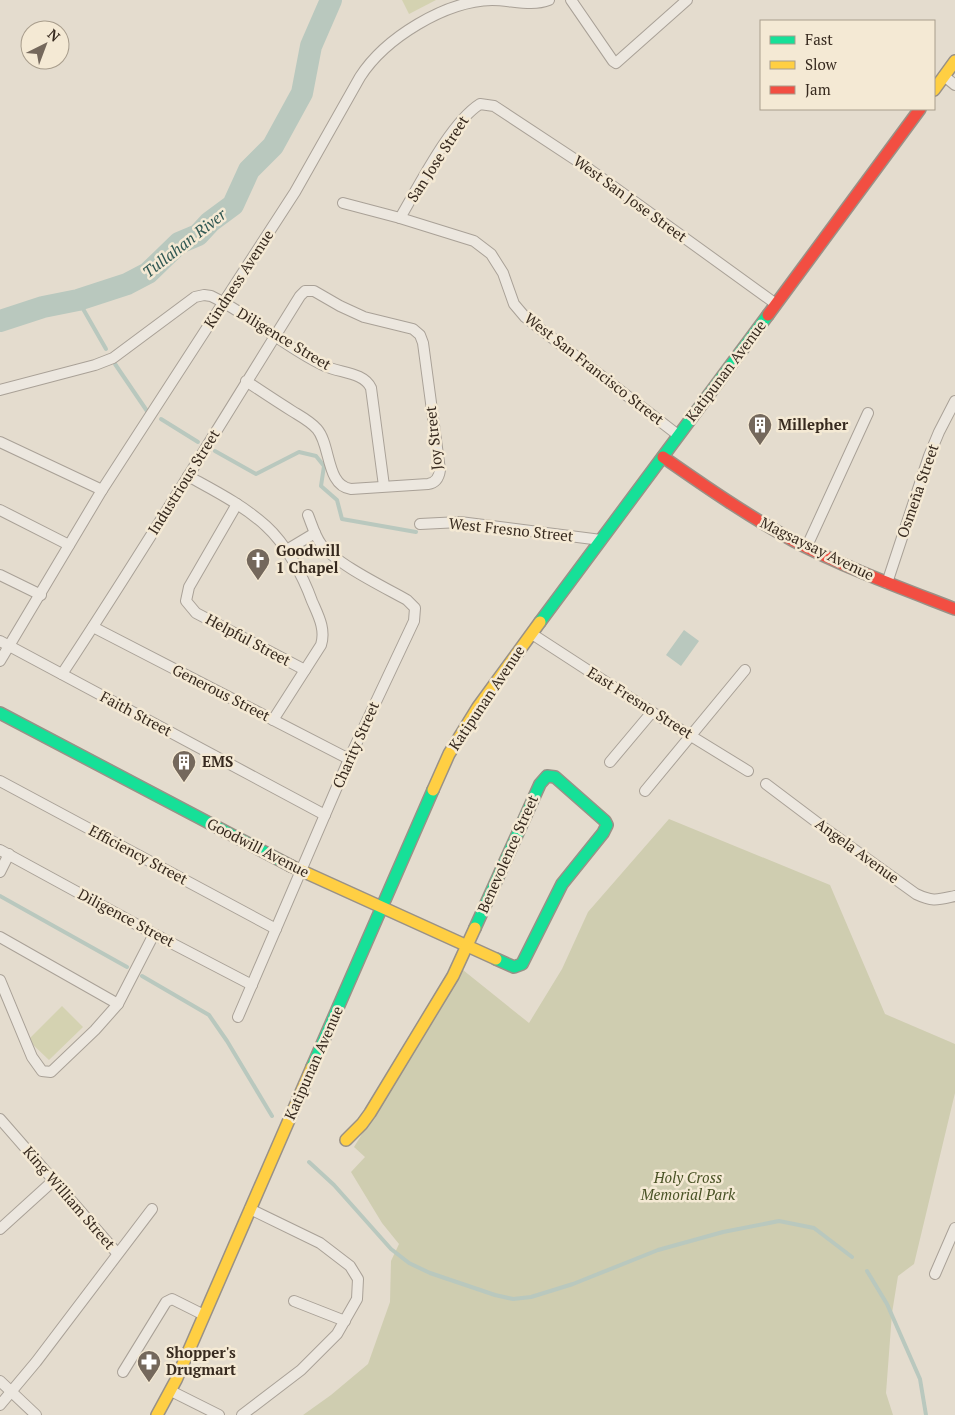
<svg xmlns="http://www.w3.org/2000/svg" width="955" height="1415" font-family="'PT Serif',serif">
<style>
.green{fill:#d4d2b1}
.cemetery{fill:#cfcdb0}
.water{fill:#b9c8be}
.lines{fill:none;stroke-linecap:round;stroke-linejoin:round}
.stream{stroke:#b9c8be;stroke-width:4}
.river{stroke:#b9c8be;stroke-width:22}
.street-casing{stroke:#a9a197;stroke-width:12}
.fast-casing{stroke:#999187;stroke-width:14}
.slow-casing{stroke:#999187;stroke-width:14}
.jam-casing{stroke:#999187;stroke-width:14}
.street{stroke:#ece7df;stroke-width:10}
.fast{stroke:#16e098;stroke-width:11}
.slow{stroke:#ffcf43;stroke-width:11}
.jam{stroke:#f24e42;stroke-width:11}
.labels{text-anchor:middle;stroke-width:5;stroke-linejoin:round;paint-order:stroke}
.street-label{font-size:15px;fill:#372a1f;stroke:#f4e9d4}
.poi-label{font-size:15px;font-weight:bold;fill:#372a1f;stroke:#f4e9d4;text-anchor:start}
.park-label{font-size:15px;font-style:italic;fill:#4a5326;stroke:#f4e9d4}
.water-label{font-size:16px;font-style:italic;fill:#2f5752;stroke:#f4e9d4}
</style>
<rect width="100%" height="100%" fill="#e4dcce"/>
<!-- green -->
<g class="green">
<path d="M402,0H436L409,14Z"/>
<path d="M62,1006L83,1027L49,1060L28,1040Z"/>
</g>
<!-- cemetery -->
<path class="cemetery" d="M669,819L830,885L885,1014L955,1044V1093L914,1264L898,1276L892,1313L886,1393L893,1415H303L331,1395L368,1364L390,1302L391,1261L399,1244L382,1223L351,1172L365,1157L354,1147L463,970L529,1023L562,969L588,912Z"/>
<!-- water -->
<path class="water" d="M684,630L699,641L681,666L666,655Z"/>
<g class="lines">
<!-- stream -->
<g class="stream">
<path d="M78,300L106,349"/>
<path d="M115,364L147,411"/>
<path d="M161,419L198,442"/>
<path d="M215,451L256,474L299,452L316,456L324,466L321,486L337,500L342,519L416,532"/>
<path d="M0,896L127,967"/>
<path d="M142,976L209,1015L227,1041L272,1116"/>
<path d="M309,1162L334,1185L391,1249L409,1263L430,1273L495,1295L513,1299L531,1297L573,1284L658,1250L723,1232L779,1221L814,1228L852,1257"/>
<path d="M867,1271L887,1304L920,1379L926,1415"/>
</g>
<!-- river -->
<path class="river" d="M0,321L43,307L78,300L127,284L148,273L179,243L198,235L210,222L233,205L249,170L273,146L302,93L311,46L331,0"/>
<!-- street casing -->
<g class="street-casing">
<g id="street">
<path d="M571,0L613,61L616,63L687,0"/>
<path d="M944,76L955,85"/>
<path d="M343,203L400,218L474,241L491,254L503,273L514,304L525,317L678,435"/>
<path d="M400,218C419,186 450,123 480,104L494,106L585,166L776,304"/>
<path d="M0,390L95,365L113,358L195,297L204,295L211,296C251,315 284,347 325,366C339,373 364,372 371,388L384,486"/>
<path d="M0,442L102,490"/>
<path d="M188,476C215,491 243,505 266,526C286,544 303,576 312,601C318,615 326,629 321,645L273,720"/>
<path d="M237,504L189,587L186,601L196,613L305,670"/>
<path d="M0,510L69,545"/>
<path d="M420,524L460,522L601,540"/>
<path d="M807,546L868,413"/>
<path d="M285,551L315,533"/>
<path d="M0,575L41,595"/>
<path d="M887,583L929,456L939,432L955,401"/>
<path d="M93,627L349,759"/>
<path d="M532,634L652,712L748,771"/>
<path d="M0,641L325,815"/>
<path d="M0,661L102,490L295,192L360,77C385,38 445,1 492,0C511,0 532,7 549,0"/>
<path d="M62,674C144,550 221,423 300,296L305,291H314L340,306L364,317L413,329L420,335L423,343L440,470C439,477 436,483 428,484L351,489C326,486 331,445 317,429C310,421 300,416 292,411C276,401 261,391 246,381"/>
<path d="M610,762L652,712"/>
<path d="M0,781L276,929"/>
<path d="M766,784L823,827L916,894C933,902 937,900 955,896"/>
<path d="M645,791L745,670"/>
<path d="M0,850L154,934L252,985"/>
<path d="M0,872L9,854"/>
<path d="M0,937L118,1004"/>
<path d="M0,980L32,1057L42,1071L51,1072L95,1030L118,1004L154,934"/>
<path d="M238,1017L349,759L414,621L415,608L407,600C384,587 336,564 321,544C315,536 312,525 308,515"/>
<path d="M0,1119L117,1253"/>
<path d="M0,1229L53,1181"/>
<path d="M935,1274L955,1228"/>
<path d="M294,1301L345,1321"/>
<path d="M123,1372L166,1302L172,1299L204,1315"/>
<path d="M0,1381L36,1415"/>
<path d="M171,1391L219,1415"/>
<path d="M0,1405L36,1362L152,1209"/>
<path d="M242,1415L301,1370L337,1334L357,1299L358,1279L350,1266L320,1243L250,1209"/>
</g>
</g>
<!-- fast casing -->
<g class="fast-casing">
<g id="fast">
<path d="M540,622L768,315"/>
<path d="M0,713L291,866"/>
<path d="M475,928L540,784L547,776L555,777L605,821L607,825L603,833L562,884L522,964L514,967L496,959"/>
<path d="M312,1067L433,790"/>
</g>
</g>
<!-- slow casing -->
<g class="slow-casing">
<g id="slow">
<path d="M934,90L955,61"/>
<path d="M433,790L449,754L478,707L540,622"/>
<path d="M291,866L496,959"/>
<path d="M346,1140L362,1124L370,1113L453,976L475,928"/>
<path d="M157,1415L176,1380L312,1067"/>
</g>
</g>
<!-- jam casing -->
<g class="jam-casing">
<g id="jam">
<path d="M768,315L920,109"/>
<path d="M663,457C706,487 748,516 794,541C846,568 901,588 955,609"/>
</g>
</g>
<!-- street -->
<use href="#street" class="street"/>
<!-- fast -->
<use href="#fast" class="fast"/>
<!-- slow -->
<use href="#slow" class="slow"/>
<!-- jam -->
<use href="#jam" class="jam"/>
</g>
<!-- icons -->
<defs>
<g id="building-pin" transform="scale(1.25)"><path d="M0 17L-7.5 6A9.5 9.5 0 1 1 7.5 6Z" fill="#74685c" stroke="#f4e9d4"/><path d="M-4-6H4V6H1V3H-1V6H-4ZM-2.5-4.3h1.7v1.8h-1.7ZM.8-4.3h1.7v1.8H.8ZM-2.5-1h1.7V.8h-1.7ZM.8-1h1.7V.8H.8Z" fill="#fff"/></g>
<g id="church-pin" transform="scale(1.25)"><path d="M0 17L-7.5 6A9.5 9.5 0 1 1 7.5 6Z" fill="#74685c" stroke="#f4e9d4"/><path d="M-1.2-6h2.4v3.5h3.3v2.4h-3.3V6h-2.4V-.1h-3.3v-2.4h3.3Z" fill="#fff"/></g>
<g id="pharmacy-pin" transform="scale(1.25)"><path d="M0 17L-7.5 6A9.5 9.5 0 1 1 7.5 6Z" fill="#74685c" stroke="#f4e9d4"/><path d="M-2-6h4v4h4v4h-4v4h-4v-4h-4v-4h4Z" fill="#fff"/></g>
</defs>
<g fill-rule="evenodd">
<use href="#building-pin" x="760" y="425"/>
<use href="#church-pin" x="258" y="560"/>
<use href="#building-pin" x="184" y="762"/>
<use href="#pharmacy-pin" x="149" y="1362"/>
</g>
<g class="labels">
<!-- street labels -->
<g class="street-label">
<text transform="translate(438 159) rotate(-57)" y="5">San Jose Street</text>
<text transform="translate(630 199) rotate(36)" y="5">West San Jose Street</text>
<text transform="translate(239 279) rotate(-57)" y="5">Kindness Avenue</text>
<text transform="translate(284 339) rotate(31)" y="5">Diligence Street</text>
<text transform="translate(594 369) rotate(38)" y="5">West San Francisco Street</text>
<text transform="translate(726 371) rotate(-53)" y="5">Katipunan Avenue</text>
<text transform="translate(434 438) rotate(-96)" y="5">Joy Street</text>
<text transform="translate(184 482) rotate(-58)" y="5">Industrious Street</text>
<text transform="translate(918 491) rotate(-71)" y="5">Osmeña Street</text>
<text transform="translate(511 530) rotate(6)" y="5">West Fresno Street</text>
<text transform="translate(817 549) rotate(26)" y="5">Magsaysay Avenue</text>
<text transform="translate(248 640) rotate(28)" y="5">Helpful Street</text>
<text transform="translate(221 693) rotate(27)" y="5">Generous Street</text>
<text transform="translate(487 698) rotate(-56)" y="5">Katipunan Avenue</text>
<text transform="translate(640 703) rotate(32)" y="5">East Fresno Street</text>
<text transform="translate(136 714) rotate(28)" y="5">Faith Street</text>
<text transform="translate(356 745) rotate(-66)" y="5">Charity Street</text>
<text transform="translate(258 848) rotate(27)" y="5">Goodwill Avenue</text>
<text transform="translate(857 851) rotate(36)" y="5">Angela Avenue</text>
<text transform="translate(508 854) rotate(-66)" y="5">Benevolence Street</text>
<text transform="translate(138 855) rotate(28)" y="5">Efficiency Street</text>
<text transform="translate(126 918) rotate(28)" y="5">Diligence Street</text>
<text transform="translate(314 1063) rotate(-66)" y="5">Katipunan Avenue</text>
<text transform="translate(69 1198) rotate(49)" y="5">King William Street</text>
</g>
<!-- poi labels -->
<g class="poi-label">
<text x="778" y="430">Millepher</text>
<text x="276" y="556">Goodwill<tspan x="276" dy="17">1 Chapel</tspan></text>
<text x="202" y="767">EMS</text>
<text x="166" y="1358">Shopper's<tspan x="166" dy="17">Drugmart</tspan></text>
</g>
<!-- park labels -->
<g class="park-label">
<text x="688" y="1183">Holy Cross<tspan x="688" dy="17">Memorial Park</tspan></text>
</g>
<!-- water labels -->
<g class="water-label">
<text transform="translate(184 243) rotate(-38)" y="6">Tullahan River</text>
</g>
</g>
<!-- legend -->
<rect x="760" y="20" width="175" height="90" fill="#f4e9d4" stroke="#a89d8c"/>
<rect x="770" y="36" width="25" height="8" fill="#16e098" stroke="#a89d8c"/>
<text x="805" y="45" font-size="15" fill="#372a1f">Fast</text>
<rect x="770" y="61" width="25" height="8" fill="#ffcf43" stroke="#a89d8c"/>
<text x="805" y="70" font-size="15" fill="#372a1f">Slow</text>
<rect x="770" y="86" width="25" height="8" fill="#f24e42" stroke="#a89d8c"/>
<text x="805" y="95" font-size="15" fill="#372a1f">Jam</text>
<!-- north arrow -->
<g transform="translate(45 45) rotate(42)"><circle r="24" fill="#f4e9d4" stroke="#a89d8c"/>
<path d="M0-4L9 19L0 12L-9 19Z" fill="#74685c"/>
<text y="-8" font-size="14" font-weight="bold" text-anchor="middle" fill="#372a1f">N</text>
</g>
</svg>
